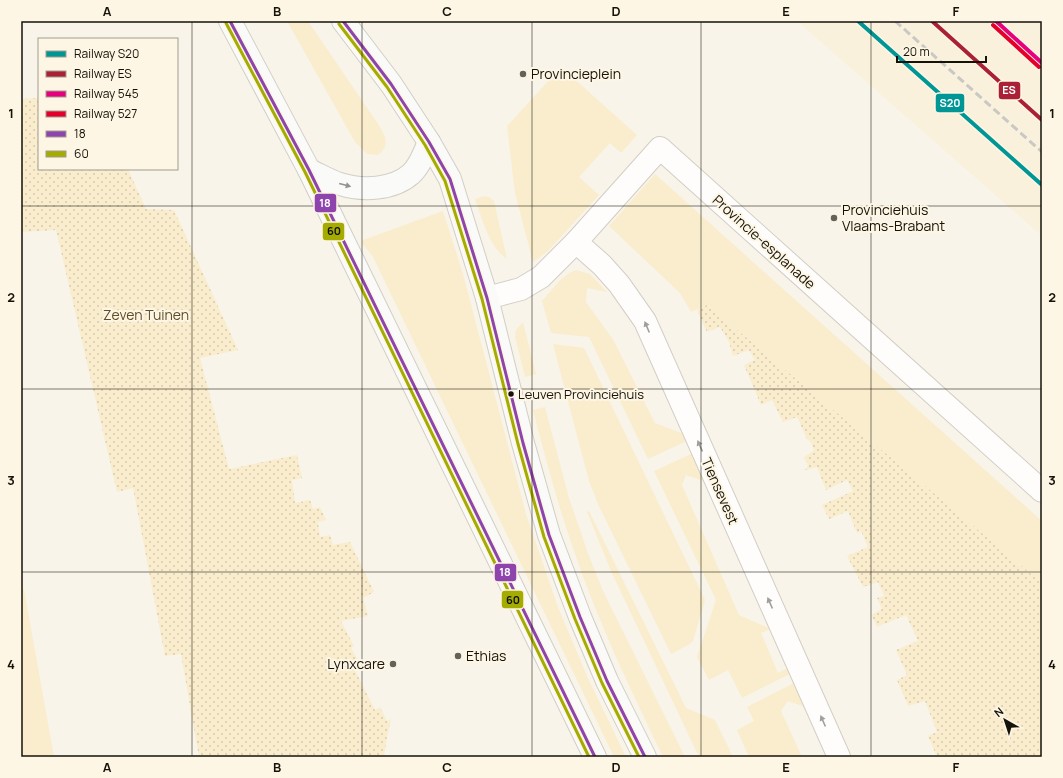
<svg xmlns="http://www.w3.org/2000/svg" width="1063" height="778" font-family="Manrope,sans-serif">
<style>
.built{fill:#faf1dc}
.green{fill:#faedcd}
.garden{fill:url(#garden-dots)}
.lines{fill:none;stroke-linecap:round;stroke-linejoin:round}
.street-casing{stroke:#d2cec5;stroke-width:24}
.secondary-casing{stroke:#d2cec5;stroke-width:24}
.street{stroke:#fefdfc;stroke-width:22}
.secondary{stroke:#fafaf9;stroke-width:22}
.rail{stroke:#c9c8c5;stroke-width:3;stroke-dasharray:8 4;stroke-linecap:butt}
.bus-1-casing{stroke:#fef6e4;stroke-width:6}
.bus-2-casing{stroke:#fef6e4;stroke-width:6}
.bus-1{stroke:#8e44ad;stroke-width:3}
.bus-2{stroke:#a4ac02;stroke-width:3}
.rail-1-casing{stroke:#fef6e4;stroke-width:7}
.rail-2-casing{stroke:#fef6e4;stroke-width:7}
.rail-3-casing{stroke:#fef6e4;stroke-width:7}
.rail-4-casing{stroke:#fef6e4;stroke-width:7}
.rail-1{stroke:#009696;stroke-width:4}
.rail-2{stroke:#aa2135;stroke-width:4}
.rail-3{stroke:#e5007d;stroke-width:4}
.rail-4{stroke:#e4002b;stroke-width:4}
.oneway{fill:#93928d}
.oneway2{fill:#a19f9b}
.grid{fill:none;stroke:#15120a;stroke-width:1;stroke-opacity:0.55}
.poi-dot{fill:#646158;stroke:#fef6e4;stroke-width:1.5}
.bus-dot{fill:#15120a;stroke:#fef6e4;stroke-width:1.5}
.labels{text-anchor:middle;stroke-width:4;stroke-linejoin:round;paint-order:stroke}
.bus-label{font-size:13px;fill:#15120a;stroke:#fef6e4;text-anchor:start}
.poi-label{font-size:14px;fill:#15120a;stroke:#fef6e4;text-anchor:start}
.street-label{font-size:14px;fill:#15120a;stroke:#fef6e4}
.park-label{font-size:14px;fill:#5f4f27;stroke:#fef6e4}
.line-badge{stroke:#fef6e4;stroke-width:1.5}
.badge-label{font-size:11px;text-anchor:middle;font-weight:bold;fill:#fff}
.pale-badge-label{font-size:11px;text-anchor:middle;font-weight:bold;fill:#111}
.neatline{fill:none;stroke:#15120a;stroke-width:1.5}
.grid-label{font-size:13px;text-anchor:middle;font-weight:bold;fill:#15120a}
</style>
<defs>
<pattern id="garden-dots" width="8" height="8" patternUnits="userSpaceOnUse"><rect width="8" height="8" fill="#faedcd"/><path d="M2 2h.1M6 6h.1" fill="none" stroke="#d5caaf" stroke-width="1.8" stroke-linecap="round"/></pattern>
</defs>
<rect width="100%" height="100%" fill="#f8f4ea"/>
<!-- built -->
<path class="built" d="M797,21H1042V236Z"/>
<!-- green -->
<g class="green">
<path d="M287,21H308L380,127C387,139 389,146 378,155L367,154L355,142Z"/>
<path d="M561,67L637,135L621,153L610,143L579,177L599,195L548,251L533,262L515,193L507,126Z"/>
<path d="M655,174L1042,521V583L707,305L691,312L680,293L609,226Z"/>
<path d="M484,196L489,197L494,201L507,259C489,247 482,218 475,199Z"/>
<path d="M443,211L463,274L526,514L558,607L587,676L626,757H614L373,257L362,243L363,240Z"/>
<path d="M576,270L590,274L607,292L587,288L586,302L614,341L655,423L684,434L687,441L648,459L589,337L551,333L542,301C552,290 562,275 576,270Z"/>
<path d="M523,322L536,374L525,377L515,337L516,330Z"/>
<path d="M553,344L584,348L705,600L693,641L690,644L671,654L598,504L589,481Z"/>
<path d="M545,407L569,498L589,556L603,591L685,757H663C630,688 597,620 573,548C557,502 545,456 533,410Z"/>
<path d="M693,453L706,482L686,475L682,485L739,615L771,629L761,633L778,673L788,668L790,674L742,698L728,670L709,680L697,657L716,600L654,471Z"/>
<path d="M589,511L686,708L715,720L733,757H699L611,571L587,512Z"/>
<path d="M24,589L54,757H21V590Z"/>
<path d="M794,683L805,707L788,701L781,711L802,757H749L737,730L754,721L747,707Z"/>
</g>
<!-- garden -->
<g class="garden">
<path d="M39,98V169H128L146,209L174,210L238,350L200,358L229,469L297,455L302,478L292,480L295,503L310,500L313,509L320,507L326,520L318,522L320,537L330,535L333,545L350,542L374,592L363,598L368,616L341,621L354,646L351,648L358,660L352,664L375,710L380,707L387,721L391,719L387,737L384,757H199L181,654L165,656L133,488L117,492L56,230L21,232V99Z"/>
<path d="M707,305L1042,583V757H937L928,736L937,732L925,701L908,706L897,680L907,675L896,650L918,641L906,615L877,627L871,615L882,609L877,598L884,596L878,582L863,587L847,556L868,547L861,531L857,533L848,511L829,519L822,505L853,491L847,480L826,490L817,467L805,470L808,466L806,460L803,458L814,450L810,440L808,441L797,417L783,422L772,400L761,405L744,365L755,360L749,350L733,356L729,342L720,327L707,332L697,310Z"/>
</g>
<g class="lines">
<!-- street casing -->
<g class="street-casing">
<g id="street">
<path d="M576,242L602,265L619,284L645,321L839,757"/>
<path d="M487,298L521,289L541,277L576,242L660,148L1042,491"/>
</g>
</g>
<!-- secondary casing -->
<g class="secondary-casing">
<g id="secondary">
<path d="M230,21L309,170L595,757"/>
<path d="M343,21L391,84L429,142L450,179L487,298L523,443L549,535L580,617L607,681L645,757"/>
<path d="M309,170C320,175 330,181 340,184C362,191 393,190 411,174C420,166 424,153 429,142"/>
</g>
</g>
<!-- street -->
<use href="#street" class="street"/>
<!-- secondary -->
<use href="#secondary" class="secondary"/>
<!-- rail -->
<path class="rail" d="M895,21L1042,152"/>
<!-- bus-1 casing -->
<g class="bus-1-casing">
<g id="bus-1">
<path d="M230,21L309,170L595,757"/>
<path d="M343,21L391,84L429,142L450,179L487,298L523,443L549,535L580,617L607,681L645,757"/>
</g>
</g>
<!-- bus-2 casing -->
<g class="bus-2-casing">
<g id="bus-2">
<path d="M226,23L305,172L589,757"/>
<path d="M339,24L387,87L425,145L445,181L482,299L518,444L544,537L575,619L602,683L639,757"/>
</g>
</g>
<!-- bus-1 -->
<use href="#bus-1" class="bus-1"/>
<!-- bus-2 -->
<use href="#bus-2" class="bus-2"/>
<!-- rail-1 casing -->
<g class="rail-1-casing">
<path id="rail-1" d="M858,21L1042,185"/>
</g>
<!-- rail-2 casing -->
<g class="rail-2-casing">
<path id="rail-2" d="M932,21L1042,120"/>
</g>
<!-- rail-3 casing -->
<g class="rail-3-casing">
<path id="rail-3" d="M996,21L1042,63"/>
</g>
<!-- rail-4 casing -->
<g class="rail-4-casing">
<path id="rail-4" d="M993,25L1039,67"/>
</g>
<!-- rail-1 -->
<use href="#rail-1" class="rail-1"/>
<!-- rail-2 -->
<use href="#rail-2" class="rail-2"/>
<!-- rail-3 -->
<use href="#rail-3" class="rail-3"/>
<!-- rail-4 -->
<use href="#rail-4" class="rail-4"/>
</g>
<!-- one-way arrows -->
<defs><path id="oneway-solid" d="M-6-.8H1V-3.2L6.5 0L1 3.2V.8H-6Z"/></defs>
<use class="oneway" href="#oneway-solid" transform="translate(345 185) rotate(15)"/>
<g class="oneway2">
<use href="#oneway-solid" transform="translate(647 327) rotate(-113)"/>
<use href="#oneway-solid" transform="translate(700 446) rotate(-114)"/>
<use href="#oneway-solid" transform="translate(770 603) rotate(-114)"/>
<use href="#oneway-solid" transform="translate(823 721) rotate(-114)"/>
</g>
<!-- grid -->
<path class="grid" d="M192,21V757M362,21V757M532,21V757M701,21V757M871,21V757M21,206H1042M21,389H1042M21,572H1042"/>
<!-- markers -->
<g class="poi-dot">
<circle cx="523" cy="74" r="4"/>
<circle cx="834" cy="218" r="4"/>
<circle cx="458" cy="656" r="4"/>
<circle cx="393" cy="664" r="4"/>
</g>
<circle class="bus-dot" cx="511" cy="394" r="3.5"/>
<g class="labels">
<!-- bus labels -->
<g class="bus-label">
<text x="518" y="399">Leuven Provinciehuis</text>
</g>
<!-- poi labels -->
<g class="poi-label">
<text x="531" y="79">Provincieplein</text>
<text x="842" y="215">Provinciehuis<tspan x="842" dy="16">Vlaams-Brabant</tspan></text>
<text x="466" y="661">Ethias</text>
<text x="385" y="669" text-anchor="end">Lynxcare</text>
</g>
<!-- street labels -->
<g class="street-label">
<text transform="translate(764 242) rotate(42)" y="5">Provincie-esplanade</text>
<text transform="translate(720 491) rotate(66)" y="5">Tiensevest</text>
</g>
<!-- park labels -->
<g class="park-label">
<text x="146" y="320">Zeven Tuinen</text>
</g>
</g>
<g class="line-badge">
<rect x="998" y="81" width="23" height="19" rx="4" fill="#aa2135"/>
<rect x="935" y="93" width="30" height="20" rx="4" fill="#009696"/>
<rect x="314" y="193" width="23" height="20" rx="4" fill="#8e44ad"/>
<rect x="322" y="222" width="23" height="19" rx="4" fill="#a4ac02"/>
<rect x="494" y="563" width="23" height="19" rx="4" fill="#8e44ad"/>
<rect x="501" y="590" width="23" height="19" rx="4" fill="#a4ac02"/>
</g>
<g class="badge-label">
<text x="1009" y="94">ES</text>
<text x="950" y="107">S20</text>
<text x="325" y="207">18</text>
<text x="505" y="576">18</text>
</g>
<g class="pale-badge-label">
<text x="334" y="235">60</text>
<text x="513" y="604">60</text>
</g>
<!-- border -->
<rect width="1063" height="778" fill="none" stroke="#fef6e4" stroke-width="44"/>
<!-- legend -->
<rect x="38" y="38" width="140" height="132" fill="#fef6e4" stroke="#a19b8d"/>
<rect x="46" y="51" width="20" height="6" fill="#009696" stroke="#a19b8d"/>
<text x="74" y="58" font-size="12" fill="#15120a">Railway S20</text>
<rect x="46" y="71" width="20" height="6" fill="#aa2135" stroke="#a19b8d"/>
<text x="74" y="78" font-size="12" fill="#15120a">Railway ES</text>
<rect x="46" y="91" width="20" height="6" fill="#e5007d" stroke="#a19b8d"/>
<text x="74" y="98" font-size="12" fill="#15120a">Railway 545</text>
<rect x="46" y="111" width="20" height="6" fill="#e4002b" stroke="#a19b8d"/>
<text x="74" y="118" font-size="12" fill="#15120a">Railway 527</text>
<rect x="46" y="131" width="20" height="6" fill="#8e44ad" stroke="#a19b8d"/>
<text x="74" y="138" font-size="12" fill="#15120a">18</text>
<rect x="46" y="151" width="20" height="6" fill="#a4ac02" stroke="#a19b8d"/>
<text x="74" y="158" font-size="12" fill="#15120a">60</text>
<!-- north arrow -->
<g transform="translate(1005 720) rotate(321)" stroke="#fef6e4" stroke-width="3" paint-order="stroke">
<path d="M0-3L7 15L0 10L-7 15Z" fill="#15120a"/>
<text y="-6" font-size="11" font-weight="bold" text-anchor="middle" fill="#15120a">N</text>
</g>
<!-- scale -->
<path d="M897 56v6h89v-6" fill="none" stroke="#15120a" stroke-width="2"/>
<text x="903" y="56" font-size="12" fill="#15120a" stroke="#fef6e4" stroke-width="3" paint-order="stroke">20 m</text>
<rect x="22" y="22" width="1019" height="734" class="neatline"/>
<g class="grid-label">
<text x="107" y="16">A</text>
<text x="277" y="16">B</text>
<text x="447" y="16">C</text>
<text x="616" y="16">D</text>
<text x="786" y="16">E</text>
<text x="956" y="16">F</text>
<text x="11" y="118">1</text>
<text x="1052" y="118">1</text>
<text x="11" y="302">2</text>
<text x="1052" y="302">2</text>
<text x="11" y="485">3</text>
<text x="1052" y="485">3</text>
<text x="11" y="669">4</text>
<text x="1052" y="669">4</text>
<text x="107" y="772">A</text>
<text x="277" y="772">B</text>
<text x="447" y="772">C</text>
<text x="616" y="772">D</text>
<text x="786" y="772">E</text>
<text x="956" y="772">F</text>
</g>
</svg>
